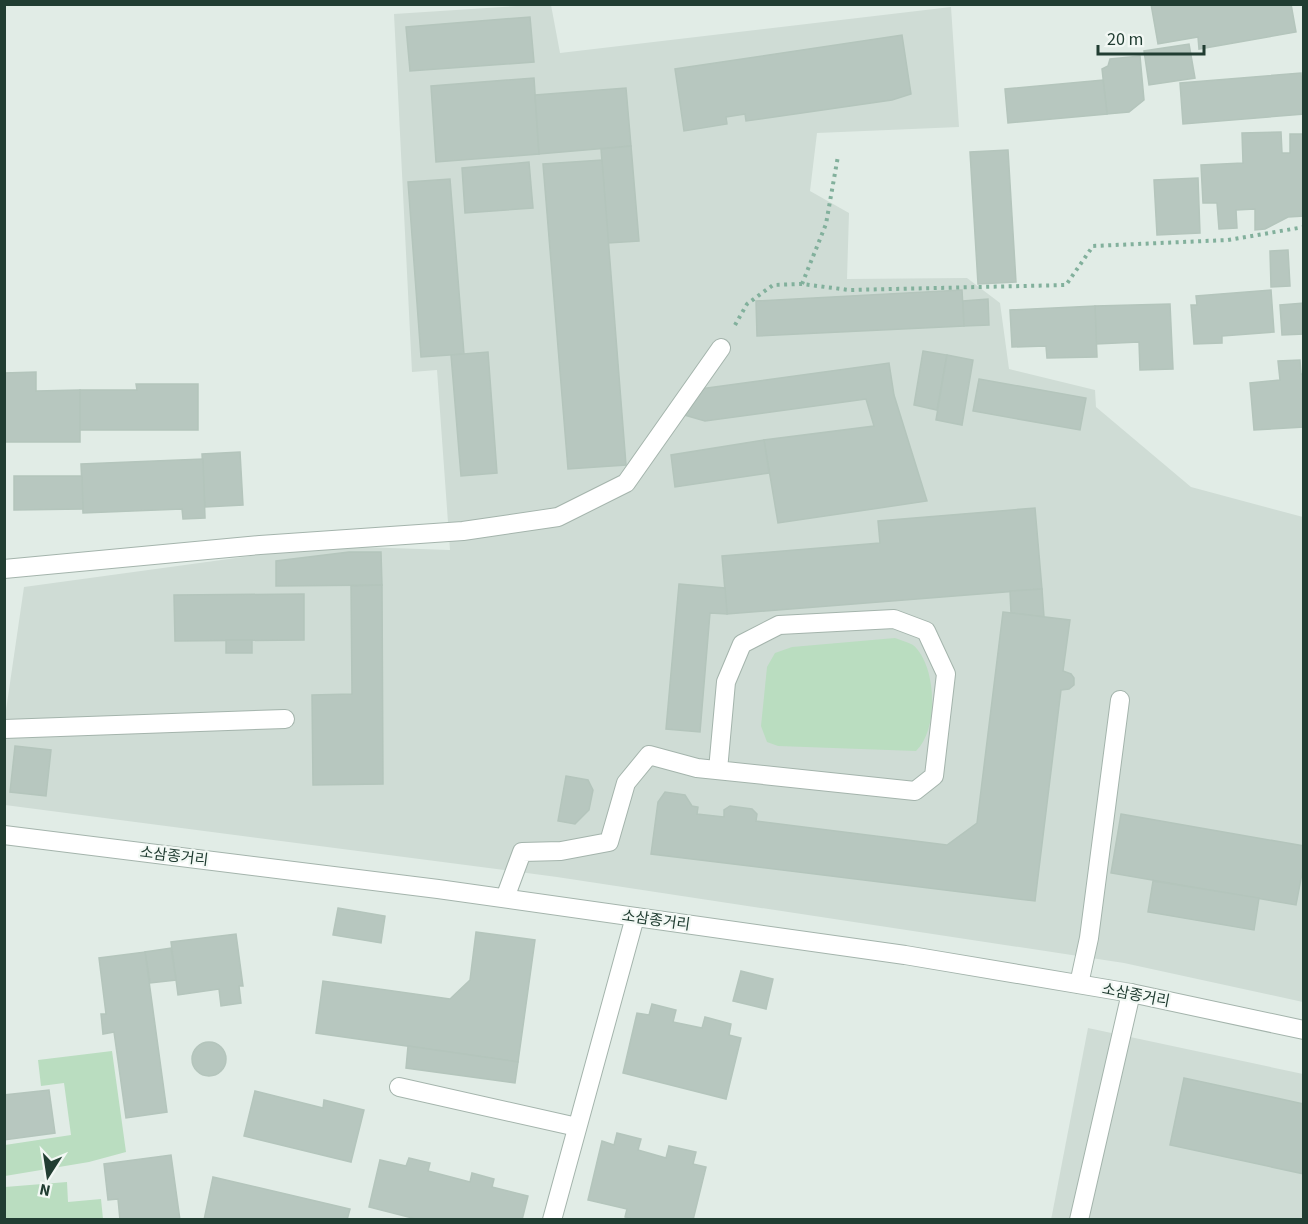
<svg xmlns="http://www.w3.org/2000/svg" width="1308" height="1224" font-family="'Source Sans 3','Noto Sans KR',sans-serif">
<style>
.built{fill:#cfdcd5}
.green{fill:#baddc0}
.building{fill:#b7c7bf;stroke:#b4c5bc;stroke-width:1.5}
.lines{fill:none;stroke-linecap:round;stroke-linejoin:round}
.minor-casing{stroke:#a4b4ac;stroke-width:20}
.path{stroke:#82b09c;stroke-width:4;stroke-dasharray:3 4.5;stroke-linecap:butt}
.minor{stroke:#fff;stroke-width:18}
.labels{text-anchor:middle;stroke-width:4.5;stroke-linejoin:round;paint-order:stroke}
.street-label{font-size:15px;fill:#213d32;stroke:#f2f8f4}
</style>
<rect width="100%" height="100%" fill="#e1ece6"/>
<!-- built -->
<g class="built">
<path d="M533,5H551L560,53L951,7L959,127L817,133L810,191L849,213L847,279L967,278L1000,303L1009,369L1095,390L1096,407L1191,487L1303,517V1002L1124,963L557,877L5,805V717L24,587L273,553L361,547L450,550L437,370L412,372L394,14Z"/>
<path d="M1088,1028L1303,1074V1219L1051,1220Z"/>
</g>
<!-- green -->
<g class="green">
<path d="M895,638C900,640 908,642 913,645C937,665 939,730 916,751L778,746L767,742L761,726L767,667L775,653L792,647Z"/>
<path d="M112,1051L126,1152L89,1162L5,1176V1145L71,1135L64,1083L41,1086L38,1060Z"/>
<path d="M67,1182L68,1202L101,1199L103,1219H5V1187Z"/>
</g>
<!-- building -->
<g class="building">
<path d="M1151,4H1291L1296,32L1199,49L1198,37L1158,44Z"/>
<path d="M530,17L534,62L410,71L406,27Z"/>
<path d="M902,35L911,94L892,100L746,121L745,114L726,117L727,124L684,131L675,69Z"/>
<path d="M1189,44L1195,78L1149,85L1144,51Z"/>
<path d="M1140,56L1144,100L1129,112L1107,114L1102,69L1108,66L1110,59Z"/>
<path d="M1301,73L1304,114L1183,124L1180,83Z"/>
<path d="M534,78L539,154L436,162L431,86Z"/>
<path d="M1103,80L1107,114L1008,123L1005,89Z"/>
<path d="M626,88L631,146L539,154L535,95Z"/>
<path d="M1281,132L1282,153H1290V134H1304V216L1288,217L1265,229L1255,230V209L1236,210L1237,228L1219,229L1217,203H1203L1201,165L1243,163L1242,133Z"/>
<path d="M631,146L639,241L608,243L601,149Z"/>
<path d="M1008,150L1016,282L978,284L970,152Z"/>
<path d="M602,160L626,465L568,469L543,164Z"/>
<path d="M529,162L533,208L465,213L462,168Z"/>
<path d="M1198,178L1200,233L1157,235L1154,180Z"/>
<path d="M450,179L464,354L421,357L408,182Z"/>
<path d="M1288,250L1290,286L1271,287L1270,251Z"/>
<path d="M962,290L964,326L757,336L756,301Z"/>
<path d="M1271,290L1274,332L1222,336V343L1194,344L1191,305H1197L1196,296Z"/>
<path d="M988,299L989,325L964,326L963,301Z"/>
<path d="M1304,303V334L1282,335L1280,305Z"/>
<path d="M1170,304L1173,369L1140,370L1139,342L1096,344L1095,306Z"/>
<path d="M1095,306L1097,357L1047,358L1046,346L1012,347L1010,310Z"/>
<path d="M923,351L947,355L937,410L914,405Z"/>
<path d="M488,352L497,473L461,476L451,355Z"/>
<path d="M947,355L973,360L962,425L936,420Z"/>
<path d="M1300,360L1301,374H1304V427L1254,430L1250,383L1280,380L1278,361Z"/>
<path d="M889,363L894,395L927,501L778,523L764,440L874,426L866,399L705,421L681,414L700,389Z"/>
<path d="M36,372V391L80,390V442H4V373Z"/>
<path d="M979,379L1086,398L1080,430L973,411Z"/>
<path d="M136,384H198V430H80V390H137Z"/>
<path d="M764,440L769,473L675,487L671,455Z"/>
<path d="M240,452L243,505L205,507L202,454Z"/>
<path d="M203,459L205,518L183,519L182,509L83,513L81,464Z"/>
<path d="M14,476H82L83,509L14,510Z"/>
<path d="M1035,508L1042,589L727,614L722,556L880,543L878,521Z"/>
<path d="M349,552H381L382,585L276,586V561Z"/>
<path d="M679,584L725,588L727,614L710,613L700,732L666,729Z"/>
<path d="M382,585L383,784L313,785L312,695L352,694L351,586Z"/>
<path d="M1042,589L1044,617L1011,613L1010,591Z"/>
<path d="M304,594V640L175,641L174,595Z"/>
<path d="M1003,612L1070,620L1063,671L1071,674L1074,678V685L1069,689L1061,690L1035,901L651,854L658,802L665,792L685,795L692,806L698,807L697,814L724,817V810L730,806L752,809L757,814L756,821L947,845L977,823Z"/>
<rect x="226" y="640" width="26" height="13"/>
<path d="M15,746L51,750L46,796L10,792Z"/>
<path d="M566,776L588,780L593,790L589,810L575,824L558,821Z"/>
<path d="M1121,814L1304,846V863L1296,905L1111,873Z"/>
<path d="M1153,881L1259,898L1254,930L1148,912Z"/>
<path d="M338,908L385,916L381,943L333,935Z"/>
<path d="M476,932L535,940L518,1062L316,1033L323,981L450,999L470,980Z"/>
<path d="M236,934L243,986H239L241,1003L221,1006L219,989L178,995L171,942Z"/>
<path d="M171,948L176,980L150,983L145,952Z"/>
<path d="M145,952L167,1112L126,1118L114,1032L103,1034L101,1014H106L99,958Z"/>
<path d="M741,971L773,979L766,1009L733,1001Z"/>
<path d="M652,1004L676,1010L673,1022L702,1028L705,1017L731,1024L729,1035L741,1038L726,1099L623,1073L637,1013L649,1015Z"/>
<circle cx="209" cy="1059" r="17"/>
<path d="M408,1046L518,1062L515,1083L406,1068Z"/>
<path d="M1184,1078L1304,1104V1174L1170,1145Z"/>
<path d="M49,1090L55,1133L4,1140V1095Z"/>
<path d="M255,1091L323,1108L324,1100L364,1110L351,1162L244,1136Z"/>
<path d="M617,1133L641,1139L638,1150L666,1158L669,1146L696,1152L693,1164L706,1167L693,1220H635L625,1217L627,1209L588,1200L602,1141L614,1145Z"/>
<path d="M171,1155L180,1220H120L118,1199L108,1200L104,1164Z"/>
<path d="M409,1158L430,1163L428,1171L470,1182L472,1173L494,1179L492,1187L528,1196L522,1220H420L369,1207L380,1160L406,1166Z"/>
<path d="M213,1177L350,1209L347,1220H204Z"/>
</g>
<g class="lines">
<!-- minor casing -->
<g class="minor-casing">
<g id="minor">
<path d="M4,569L260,545L463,531L558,517L626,483L721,348"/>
<path d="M4,729L285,719"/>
<path d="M4,835L438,889L905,955L1131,993L1304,1030"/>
<path d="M505,898L522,852L561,851L609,842L626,783L649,755L697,768L915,791L934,776L946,674L926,631L894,619L779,625L742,644L726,682L718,770"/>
<path d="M1079,984L1089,938L1120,700"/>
<path d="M399,1087L577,1127"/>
<path d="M552,1220L635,917"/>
<path d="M1079,1220L1131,993"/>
</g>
</g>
<!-- path -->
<g class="path">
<path d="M802,284L826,224L838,156"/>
<path d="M735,325L747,304L773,285L802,284L849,290L1066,285L1093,246L1228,240L1304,227"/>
</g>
<!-- minor -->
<use href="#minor" class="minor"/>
</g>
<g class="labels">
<!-- street labels -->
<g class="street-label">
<text transform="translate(174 856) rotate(7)" y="5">소삼종거리</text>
<text transform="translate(656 920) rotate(8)" y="5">소삼종거리</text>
<text transform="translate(1136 995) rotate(11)" y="5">소삼종거리</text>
</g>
</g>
<!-- border -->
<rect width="1308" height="1224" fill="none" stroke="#213d32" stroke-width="12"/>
<!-- north arrow -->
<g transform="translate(48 1176) rotate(192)" stroke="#f2f8f4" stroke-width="4.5" paint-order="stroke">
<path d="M0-4.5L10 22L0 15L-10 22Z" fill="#213d32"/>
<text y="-9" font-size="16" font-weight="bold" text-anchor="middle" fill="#213d32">N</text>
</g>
<!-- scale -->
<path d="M1098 45v9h106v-9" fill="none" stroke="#213d32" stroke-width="3"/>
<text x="1107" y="45" font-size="18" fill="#213d32" stroke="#f2f8f4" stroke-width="4.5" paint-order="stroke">20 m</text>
</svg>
